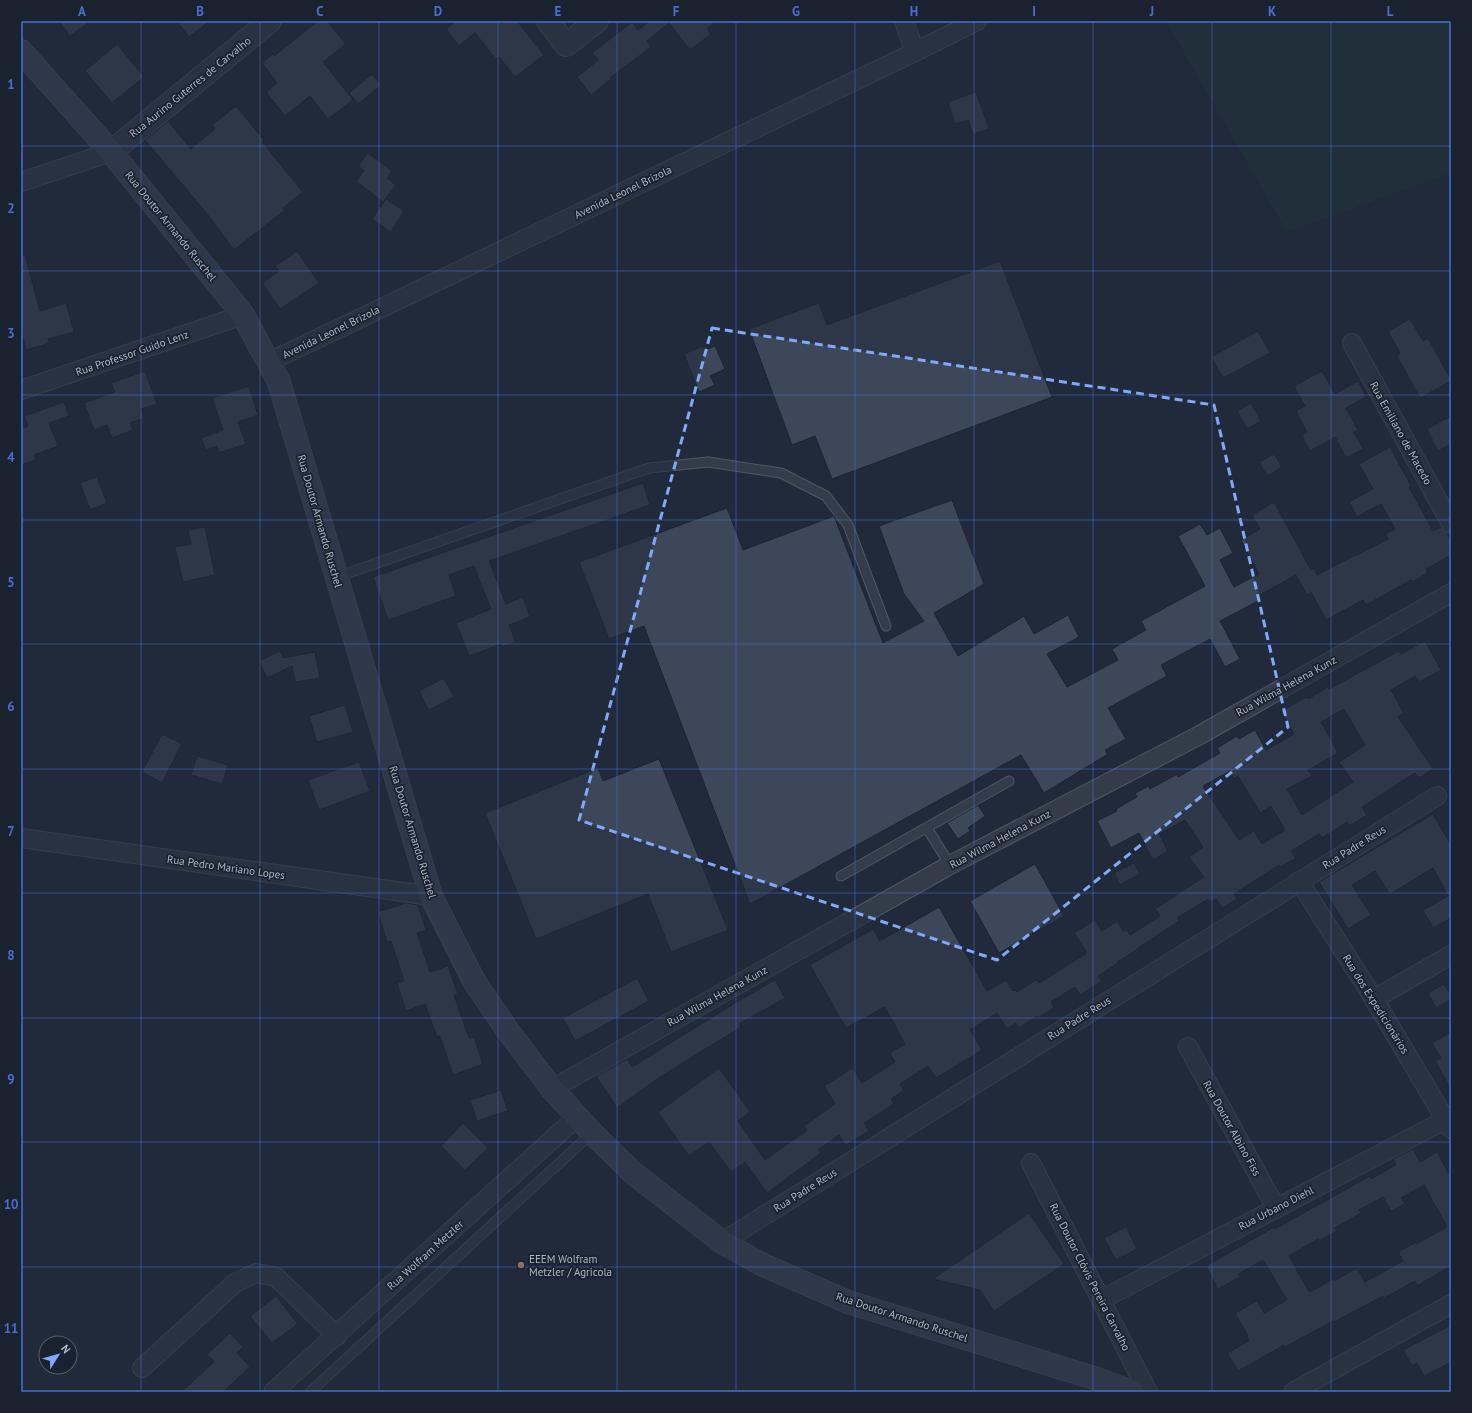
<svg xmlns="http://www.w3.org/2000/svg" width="1472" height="1413" font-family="'PT Sans',sans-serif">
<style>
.green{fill:#23373b}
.building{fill:#3c4859;stroke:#1c2331;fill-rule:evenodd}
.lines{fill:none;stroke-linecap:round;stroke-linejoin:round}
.service-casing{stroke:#4f5765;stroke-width:11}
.minor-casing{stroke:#4f5765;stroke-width:20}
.tertiary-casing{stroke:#4f5765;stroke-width:24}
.secondary-casing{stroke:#4f5765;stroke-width:24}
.service{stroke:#343c4a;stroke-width:9}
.minor{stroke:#343c4a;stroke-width:18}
.tertiary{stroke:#343c4a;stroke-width:22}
.secondary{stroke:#424b5d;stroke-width:22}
.marked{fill:none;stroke:#80a8fb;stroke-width:3;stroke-dasharray:8 5;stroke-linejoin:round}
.grid{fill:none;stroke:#496ed3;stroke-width:1;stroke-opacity:0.55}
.education-dot{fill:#8d6e63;stroke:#1a212f;stroke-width:1.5}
.labels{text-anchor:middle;stroke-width:3.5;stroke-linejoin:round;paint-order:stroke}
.street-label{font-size:11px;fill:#afb7c6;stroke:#1a212f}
.poi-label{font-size:11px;fill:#afb7c6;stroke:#1a212f;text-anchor:start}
.neatline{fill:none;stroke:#496ed3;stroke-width:1.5}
.grid-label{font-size:13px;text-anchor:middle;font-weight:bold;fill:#496ed3}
</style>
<rect width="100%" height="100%" fill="#212a3a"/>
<!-- green -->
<path class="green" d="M1166,21H1451V173L1287,232Z"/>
<!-- building -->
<g class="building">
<path d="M59,21H91L70,36Z"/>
<path d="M177,21H210L189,37Z"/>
<path d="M318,21H327L346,44L323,62L353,100L328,119L310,96L285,116L266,92L277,83L262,63L273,54L274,56Z"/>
<path d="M456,21H517L544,55L515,77L499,57L496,59L475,33L459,46L446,29Z"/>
<path d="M650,21H717L707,28L711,34L690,50L669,23L647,41L651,47L610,78L611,79L591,95L577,77L598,60L592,53L632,22L638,30Z"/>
<path d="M117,44L144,77L112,103L85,71Z"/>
<path d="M372,74L381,85L358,104L349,93Z"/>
<path d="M976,92L989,129L973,134L968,120L955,124L948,102Z"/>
<path d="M236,106L264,140L262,142L303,192L283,208L285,210L234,250L208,215L145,140L168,121L191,149L215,129L212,125Z"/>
<path d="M368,153L392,171L387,178L396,185L383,202L356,181L364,171L358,166Z"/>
<path d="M386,199L404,211L391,232L372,219Z"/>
<path d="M297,251L319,283L280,309L262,283L279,271L275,266Z"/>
<path d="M25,255L40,311L66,303L74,332L48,339L50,343L26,350L21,330V256Z"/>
<path d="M1000,261L1052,397L832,479L815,436L792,445L749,329L819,303L827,325Z"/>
<path d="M1410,319L1423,341L1428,338L1451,380V381L1420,398L1397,356L1400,353L1388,331Z"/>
<path d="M1258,331L1270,353L1223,378L1211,357Z"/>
<path d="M703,346L705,350L715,346L725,369L710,376L715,385L699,392L684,354Z"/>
<path d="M145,371L157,404L141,409L144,418L130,423L133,430L112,438L107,425L94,430L84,403L115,392L111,383Z"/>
<path d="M1322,371L1335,394L1358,381L1366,397L1346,408L1358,430L1354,432L1363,449L1346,458L1335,437L1310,451L1302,435L1307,432L1296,411L1305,406L1294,386Z"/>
<path d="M249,386L258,415L238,422L246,444L219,453L217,446L206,450L201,438L223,430L212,398Z"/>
<path d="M64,402L69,416L49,423L58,446L34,455L36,460L21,465V425H22L23,428L28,426L24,416Z"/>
<path d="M1251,403L1261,421L1247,429L1237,411Z"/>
<path d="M1451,416V444L1438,451L1427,429Z"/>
<path d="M1390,447L1411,486L1409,487L1433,531L1441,527L1447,533L1451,541V555L1426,569L1428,573L1412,582L1411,580L1366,605L1363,600L1326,620L1311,592L1307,595L1296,575L1258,596L1260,600L1220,621L1240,659L1225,667L1210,639L1161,665L1167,676L1108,708L1126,739L1105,750L1108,754L1044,793L1021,755L750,904L644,626L609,639L579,562L727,508L743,550L834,516L883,643L924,621L904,594L879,526L952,500L984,584L934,613L958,656L1024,616L1034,634L1068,615L1079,637L1047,654L1067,687L1118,660L1112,649L1146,630L1141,621L1205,586L1178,536L1200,524L1207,535L1220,528L1233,553L1220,560L1234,587L1259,574L1241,540L1260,529L1252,515L1274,502L1311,570L1314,568L1317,575L1355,555V556L1388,539L1386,534L1395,529L1381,504L1357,517L1349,502L1373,489L1359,464Z"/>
<path d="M1274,454L1282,467L1267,476L1259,462Z"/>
<path d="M97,477L107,503L90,510L80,483Z"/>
<path d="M643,483L650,505L489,561L506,604L523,597L530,617L509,625L516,642L502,647L501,644L469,656L456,623L491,609L474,566L449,575L456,596L388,620L373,577Z"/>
<path d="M205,527L215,575L183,582L175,547L191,544L188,530Z"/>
<path d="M1425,641L1441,670L1419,682L1415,676L1391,690L1404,713L1398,717L1433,769L1419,778L1415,773L1362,807L1367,815L1349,826L1347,822L1322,838L1319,834L1291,851L1296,858L1281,867L1279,865L1251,883L1234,894L1237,899L1222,908L1216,899L1210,902L1208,899L1177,918L1179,921L1138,948V949L1117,962L1118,963L1098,976L1102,981L1080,995L1075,987L1051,1002L1054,1008L1038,1018L1037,1016L1019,1028L1016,1023L1007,1029L997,1013L970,1030L982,1050L936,1078L928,1066L900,1084L904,1090L891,1099L894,1104L864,1123L869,1131L846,1145L839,1135L818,1150L821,1153L767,1193L745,1162L731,1172L709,1142L689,1156L658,1112L719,1068L750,1112L738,1121L765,1160L807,1130L804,1126L835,1104L824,1086L853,1068L862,1083L895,1062L890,1053L905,1044L885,1007L846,1028L810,965L873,929L880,941L939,907L987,991L1006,980L1013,991L1015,990L1017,992L1036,980L1039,983L1087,953L1074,933L1095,920L1102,931L1117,921L1124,932L1127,930L1130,935L1160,916L1155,909L1204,877L1189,857L1203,847L1185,820L1159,834L1168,851L1153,860L1139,833L1111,848L1097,821L1117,811L1116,809L1137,797L1135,793L1149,786L1150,789L1177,774L1178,777L1220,753L1217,748L1237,736L1239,739L1255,730L1266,750L1294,734L1281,711L1307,697L1308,699L1328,687L1329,689L1399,651L1401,654ZM1344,709L1365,745L1339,762L1353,782L1302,815L1287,789L1312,776L1308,770L1338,753L1321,722ZM1230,771L1234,778L1238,776L1260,813L1271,806L1285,830L1262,844L1254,831L1239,840L1203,786Z"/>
<path d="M280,651L283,658L315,652L320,678L295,682L292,666L267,678L259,661Z"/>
<path d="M444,678L454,697L429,710L419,691Z"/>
<path d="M345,705L353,732L317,742L309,716Z"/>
<path d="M162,734L182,744L162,783L142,772Z"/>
<path d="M197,756L228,765L222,784L191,775Z"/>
<path d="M659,759L728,930L671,952L648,894L536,939L485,813L598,768L603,781Z"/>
<path d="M359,762L370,791L319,810L308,780Z"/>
<path d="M978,805L985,816L968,828L970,831L958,839L947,823Z"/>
<path d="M1433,814L1451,845V918L1433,928L1423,910L1448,896L1433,868L1390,894L1375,871L1352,885L1371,915L1348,929L1319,882Z"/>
<path d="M1134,863L1140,874L1120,885L1114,873Z"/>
<path d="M1035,864L1064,916L999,953L970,901Z"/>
<path d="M406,903L418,905L426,930L417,933L430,972L448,966L458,994L454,995L469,1038L474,1037L483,1064L453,1075L440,1036L437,1037L425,1004L406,1011L397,983L404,981L391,941L387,942L378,912Z"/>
<path d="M637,978L649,1001L575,1041L563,1018Z"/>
<path d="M775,980L785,998L739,1024L741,1027L660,1077L617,1108L596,1076L627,1059L632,1067L735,1003Z"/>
<path d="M1444,984L1451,995V999L1436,1008L1428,993Z"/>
<path d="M1451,1032V1089L1435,1061L1441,1058L1432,1043Z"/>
<path d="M501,1090L508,1111L477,1121L470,1100Z"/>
<path d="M463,1123L488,1148L465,1170L441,1146Z"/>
<path d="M1413,1149L1420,1162L1437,1152L1451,1178V1266L1417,1286L1415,1281L1384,1298L1383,1296L1334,1322L1333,1321L1285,1347L1284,1345L1238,1371L1227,1353L1249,1341L1247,1337L1248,1336L1235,1313L1257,1301L1264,1313L1287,1300L1263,1260L1238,1274L1240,1277L1218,1289L1206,1266L1274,1227L1275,1229L1370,1176L1371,1179L1396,1165L1393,1159ZM1424,1185L1447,1227L1416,1244V1242L1398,1252L1403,1261L1365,1282L1357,1268L1334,1281L1333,1279L1310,1292L1308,1290L1289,1256L1318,1239L1319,1241L1337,1231L1335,1228L1361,1213L1359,1210L1383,1197L1391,1211L1405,1204L1401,1198Z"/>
<path d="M1029,1213L1064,1264L994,1311L980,1290L933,1279Z"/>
<path d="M1126,1227L1137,1249L1116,1260L1104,1238Z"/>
<path d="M276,1296L298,1324L272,1343L250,1316Z"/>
<path d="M1451,1325V1362L1424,1376L1417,1363L1412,1366L1403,1350Z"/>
<path d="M230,1333L243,1347L237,1353L250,1367L223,1392H181L214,1362L207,1354Z"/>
</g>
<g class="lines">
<!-- service casing -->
<g class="service-casing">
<g id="service">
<path d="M337,577L649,468L708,462L781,473L826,496L848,525L886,626"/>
<path d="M927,828L950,865"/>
<path d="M841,876L1009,781"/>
<path d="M310,1392L592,1133"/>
</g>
</g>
<!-- minor casing -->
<g class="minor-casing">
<g id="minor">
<path d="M904,21L915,52"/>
<path d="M21,182L111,152"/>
<path d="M1352,343L1451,524"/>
<path d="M269,362L915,52L977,21"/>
<path d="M21,390L243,315"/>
<path d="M21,838L431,896"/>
<path d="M1299,881L1374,999L1451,1129"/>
<path d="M1374,999L1451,955"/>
<path d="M1188,1047L1276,1208"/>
<path d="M552,1089L950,865L1198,736L1451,593"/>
<path d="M1031,1163L1148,1392"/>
<path d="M722,1242L1437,796"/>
<path d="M1101,1300L1451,1117"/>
<path d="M142,1368L235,1283L256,1273L276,1277L337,1336"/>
<path d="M273,1392L577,1117"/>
<path d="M1293,1392L1451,1304"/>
</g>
</g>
<!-- tertiary casing -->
<g class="tertiary-casing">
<g id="tertiary">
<path d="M548,21L566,45L597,21"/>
<path d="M111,152L270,21"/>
</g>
</g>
<!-- secondary casing -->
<g class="secondary-casing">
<path id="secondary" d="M21,51L111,152L224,291L243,315L279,382L431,896L474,981L508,1031L552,1089L592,1133L633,1173L722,1242L761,1264L848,1302L1094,1378L1132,1392"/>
</g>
<!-- service -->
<use href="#service" class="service"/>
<!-- minor -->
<use href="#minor" class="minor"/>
<!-- tertiary -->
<use href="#tertiary" class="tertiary"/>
<!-- secondary -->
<use href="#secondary" class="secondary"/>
</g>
<!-- marked area -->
<path d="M0 0H1472V1413H0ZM712,328L1214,405L1288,727L997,960L579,820Z" fill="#212a3a" fill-opacity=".55" fill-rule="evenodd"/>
<path class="marked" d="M712,328L1214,405L1288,727L997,960L579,820Z"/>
<!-- grid -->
<path class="grid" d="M141,21V1392M260,21V1392M379,21V1392M498,21V1392M617,21V1392M736,21V1392M855,21V1392M974,21V1392M1093,21V1392M1212,21V1392M1331,21V1392M21,146H1451M21,271H1451M21,395H1451M21,520H1451M21,644H1451M21,769H1451M21,893H1451M21,1018H1451M21,1142H1451M21,1267H1451"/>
<!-- markers -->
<circle class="education-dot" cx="521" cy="1265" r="4"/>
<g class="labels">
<!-- street labels -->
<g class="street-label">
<text transform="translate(190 87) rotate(-39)" y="4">Rua Aurino Guterres de Carvalho</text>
<text transform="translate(623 192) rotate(-26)" y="4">Avenida Leonel Brizola</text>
<text transform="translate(171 226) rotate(51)" y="4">Rua Doutor Armando Ruschel</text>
<text transform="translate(331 332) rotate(-26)" y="4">Avenida Leonel Brizola</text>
<text transform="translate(132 353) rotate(-19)" y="4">Rua Professor Guido Lenz</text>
<text transform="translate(1401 433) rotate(61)" y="4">Rua Emiliano de Macedo</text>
<text transform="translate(320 521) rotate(74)" y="4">Rua Doutor Armando Ruschel</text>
<text transform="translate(1286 686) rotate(-29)" y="4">Rua Wilma Helena Kunz</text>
<text transform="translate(413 832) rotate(73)" y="4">Rua Doutor Armando Ruschel</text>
<text transform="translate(1000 839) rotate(-28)" y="4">Rua Wilma Helena Kunz</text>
<text transform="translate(1354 847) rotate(-32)" y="4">Rua Padre Reus</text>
<text transform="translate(226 867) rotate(8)" y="4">Rua Pedro Mariano Lopes</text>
<text transform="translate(717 996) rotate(-29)" y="4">Rua Wilma Helena Kunz</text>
<text transform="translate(1376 1004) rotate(58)" y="4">Rua dos Expedicionários</text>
<text transform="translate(1079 1018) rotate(-32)" y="4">Rua Padre Reus</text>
<text transform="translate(1232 1128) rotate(61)" y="4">Rua Doutor Albino Fiss</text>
<text transform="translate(805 1190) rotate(-32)" y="4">Rua Padre Reus</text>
<text transform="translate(1276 1208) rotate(-27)" y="4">Rua Urbano Diehl</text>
<text transform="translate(425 1255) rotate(-42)" y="4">Rua Wolfram Metzler</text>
<text transform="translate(1090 1277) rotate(63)" y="4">Rua Doutor Clóvis Pereira Carvalho</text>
<text transform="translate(902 1317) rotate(18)" y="4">Rua Doutor Armando Ruschel</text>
</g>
<!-- poi labels -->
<g class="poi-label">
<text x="529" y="1263">EEEM Wolfram<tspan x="529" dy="13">Metzler / Agricola</tspan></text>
</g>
</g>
<!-- border -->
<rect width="1472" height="1413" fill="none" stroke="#1a212f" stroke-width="44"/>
<!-- north arrow -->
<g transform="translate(58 1355) rotate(53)"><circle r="19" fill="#1a212f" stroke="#565d6b"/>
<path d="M0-3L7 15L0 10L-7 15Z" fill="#80a8fb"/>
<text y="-6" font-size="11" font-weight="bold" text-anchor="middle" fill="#afb7c6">N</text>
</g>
<rect x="22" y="22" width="1428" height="1369" class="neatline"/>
<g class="grid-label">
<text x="82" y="16">A</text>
<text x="200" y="16">B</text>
<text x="320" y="16">C</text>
<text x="438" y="16">D</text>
<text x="558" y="16">E</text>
<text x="676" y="16">F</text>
<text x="796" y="16">G</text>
<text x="914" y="16">H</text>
<text x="1034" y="16">I</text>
<text x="1152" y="16">J</text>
<text x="1272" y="16">K</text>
<text x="1390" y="16">L</text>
<text x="11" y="89">1</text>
<text x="11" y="213">2</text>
<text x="11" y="338">3</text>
<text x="11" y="462">4</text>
<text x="11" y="587">5</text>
<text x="11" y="711">6</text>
<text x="11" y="836">7</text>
<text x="11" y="960">8</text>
<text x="11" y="1084">9</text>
<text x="11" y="1209">10</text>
<text x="11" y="1333">11</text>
</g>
</svg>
